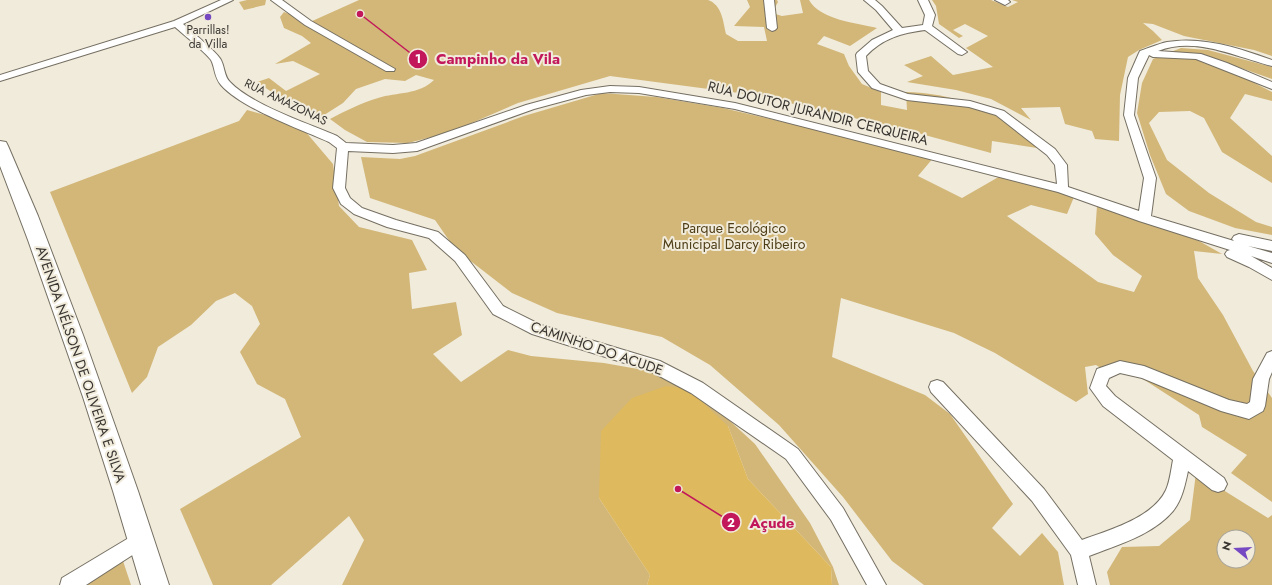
<svg xmlns="http://www.w3.org/2000/svg" width="1272" height="585" font-family="Jost,sans-serif">
<style>
.green{fill:#d2b778;fill-rule:evenodd}
.water{fill:#dfb95e}
.lines{fill:none;stroke-linecap:round;stroke-linejoin:round}
.street-casing{stroke:#756f62;stroke-width:2}
.secondary-casing{stroke:#756f62;stroke-width:2}
.street{fill:#fff;fill-rule:evenodd}
.secondary{fill:#fff;fill-rule:evenodd}
.poi-dot{fill:#7649c2;stroke:#f1ebdc;stroke-width:1.5}
.labels{text-anchor:middle;stroke-width:4;stroke-linejoin:round;paint-order:stroke}
.far-poi-label{font-size:12px;fill:#393631;stroke:#f1ebdc}
.far-street-label{font-size:12px;fill:#393631;stroke:#f1ebdc}
.street-label{font-size:14px;fill:#393631;stroke:#f1ebdc}
.park-label{font-size:14px;fill:#4d3d16;stroke:#f1ebdc}
.leader{fill:none;stroke:#c2185b;stroke-width:1.5}
.callout-dot{fill:#c2185b;stroke:#f1ebdc;stroke-width:1.5}
.mark-label{font-size:12px;text-anchor:middle;font-weight:bold;fill:#fff}
.callout-label{font-size:15px;text-anchor:middle;font-weight:bold;fill:#c2185b;stroke:#f1ebdc;stroke-width:4;stroke-linejoin:round;paint-order:stroke}
</style>
<rect width="100%" height="100%" fill="#f1ebdc"/>
<!-- green -->
<g class="green">
<path d="M247,0H266L265,5L244,10L239,2Z"/>
<path d="M359,0H708C722,5 723,21 726,34L738,41H767L764,27L734,26L750,7L747,0H777L778,2L772,13L782,16L803,13L800,0H809C820,20 857,23 877,28L850,46L824,36L817,44L844,54L849,66L862,84L881,92V105L907,110L906,92C944,93 977,103 1009,123C1019,130 1028,140 1037,148L992,141L991,153L910,131L754,95L610,76L518,103L451,132L408,143L367,142L345,130L330,119C345,111 361,103 378,98C397,92 419,95 434,80L416,75L405,81L385,79L356,89L343,103L321,117L279,97L257,82L269,78L286,91L320,74L293,61L275,64L311,43L302,36L284,28L280,17L284,12L310,22Z"/>
<path d="M932,0H991L1008,7L1018,2L1012,0H1272V56L1254,50L1184,36L1153,24L1143,23L1153,31L1162,40L1139,50L1128,57L1120,95L1119,141L1095,139L1092,131L1065,124L1060,107L1021,108L1031,120L991,99L956,90L907,82L923,76L904,65L931,56L953,75L993,67L966,48L988,36L965,24L953,30L963,36L959,38L939,24L936,6Z"/>
<path d="M1181,48L1208,50L1272,67V79L1221,61L1204,63L1231,71L1272,92V101L1245,94L1230,118L1272,156V183L1222,152L1204,118L1190,111L1159,112L1149,123L1167,160L1209,193L1256,222L1272,227V235L1235,228L1189,211L1166,194L1150,155L1137,113L1142,83L1153,59Z"/>
<path d="M602,93L656,97L723,108L934,157L918,176L962,198L1002,175L1074,197L1067,214L1031,205L1007,216L1098,282L1134,292L1142,276L1113,255L1095,234L1097,206L1185,233L1222,254L1194,251L1198,278L1223,315L1253,371L1272,398V502L1231,473L1247,455L1202,427L1199,415L1129,370L1114,376L1096,365L1085,367L1088,394L1076,402L995,353L954,333L841,298L832,357L925,395L950,414L1013,504L992,528L1020,556L1042,533L1058,552L1064,585H924L892,561L843,497L779,425L710,365L662,337L557,313L512,293L455,249L435,220L370,198L361,157L400,159L415,156L524,116Z"/>
<path d="M247,110L299,124L333,164L339,206L359,227L412,240L427,270L409,273L412,309L456,302L462,335L433,354L461,382L508,350L531,356L604,363L666,374L717,409L755,444L810,523L833,567L839,585H832L831,567L748,479L728,426L599,498L650,575L647,585H342L364,540L349,516L271,585H213L180,509L301,437L285,399L257,384L240,352L260,324L252,306L235,293L216,301L191,325L158,347L147,377L132,393L50,192L239,121Z"/>
<path d="M1196,473L1268,518L1272,515V585H1110L1107,572L1122,547L1159,546L1190,520ZM1224,537H1248V561H1224Z"/>
<path d="M123,561L131,585H85Z"/>
</g>
<!-- water -->
<path class="water" d="M666,386L688,389L728,426L748,479L831,567L832,585H647L650,575L599,498L601,431L632,398Z"/>
<g class="lines">
<!-- street casing -->
<g class="street-casing">
<g id="street">
<path d="M221,0H233L183,24C190,30 218,53 221,60C225,68 224,76 230,82C252,105 307,123 337,136L346,143L393,145L416,143L526,105L581,90L610,86L639,87L735,103L1057,184L1055,165L1047,155L996,115L969,107L907,100L872,88L858,72L856,55L857,53L872,40L893,30L876,10L864,0H875L882,6L902,28L923,25L925,15L918,0H928L935,15L932,26L967,52L962,55L958,54L925,30C902,33 883,38 866,56L868,71L880,84L908,94L970,101L1004,111L1055,149L1067,165L1068,187L1139,211L1144,178L1124,115L1128,78L1139,53L1140,51C1149,48 1158,44 1167,42C1202,36 1239,48 1272,60V66C1236,57 1196,36 1158,51L1201,54L1227,63L1272,82V89L1196,59L1153,57L1149,55L1138,78L1134,115L1156,178L1151,216L1234,241L1232,239L1234,236L1239,234L1272,241V251L1248,246L1272,253V263L1251,256L1272,268V280L1249,267L1227,257L1225,254L1227,251L1230,250L1139,221L1058,192L735,109L639,93L610,92L586,95L534,109L417,151L393,153L348,151L345,188L350,198L362,208L396,220L438,232L465,255L503,306L541,325L660,361L703,383L798,449L843,508L886,585H867L831,520L786,459L691,393L650,371L532,334L493,314L455,261L429,238L387,227L354,214L341,204L333,188L337,148L329,142C300,129 241,108 221,85C214,77 215,67 211,60C204,51 184,35 175,27L0,81V75L174,21Z"/>
<path d="M271,0H282L311,21L395,69L394,71H386L305,25Z"/>
<path d="M764,0H774L777,28L775,30L772,31L767,28Z"/>
<path d="M995,0H1008L1010,2L1005,5Z"/>
<path d="M1272,351V372L1269,379L1265,406L1263,411L1249,419L1221,411L1142,378L1120,373L1109,378L1106,386L1115,396L1224,478L1227,484L1224,490L1218,492L1212,490L1188,471C1185,485 1182,500 1173,511C1153,535 1117,545 1089,556L1096,585H1078L1071,555L1032,501L931,392L929,387L931,382L937,380L943,382L1044,489L1082,540C1109,530 1153,518 1166,490C1170,481 1171,470 1173,460L1103,406L1090,388L1097,369L1120,361L1144,366L1229,400L1247,404L1250,402L1253,379L1267,353Z"/>
<path d="M142,530L148,533L151,539L148,545L86,585H60L62,578Z"/>
</g>
</g>
<!-- secondary casing -->
<g class="secondary-casing">
<path id="secondary" d="M0,141L6,142L8,146L38,216L83,335L138,491L169,585H141L113,491L83,397L28,240L0,166Z"/>
</g>
<!-- street -->
<use href="#street" class="street"/>
<!-- secondary -->
<use href="#secondary" class="secondary"/>
</g>
<!-- markers -->
<circle class="poi-dot" cx="208" cy="17" r="4"/>
<g class="labels">
<!-- far-poi labels -->
<g class="far-poi-label">
<text x="208" y="34">Parrillas!<tspan x="208" dy="14">da Villa</tspan></text>
</g>
<!-- far-street labels -->
<g class="far-street-label">
<text transform="translate(286 102) rotate(26)" y="4">RUA AMAZONAS</text>
</g>
<!-- street labels -->
<g class="street-label">
<text transform="translate(818 113) rotate(14)" y="5">RUA DOUTOR JURANDIR CERQUEIRA</text>
<text transform="translate(597 348) rotate(19)" y="5">CAMINHO DO ACUDE</text>
<text transform="translate(81 364) rotate(71)" y="5">AVENIDA NÉLSON DE OLIVEIRA E SILVA</text>
</g>
<!-- park labels -->
<g class="park-label">
<text x="734" y="233">Parque Ecológico<tspan x="734" dy="16">Municipal Darcy Ribeiro</tspan></text>
</g>
</g>
<!-- callouts -->
<path class="leader" d="M360 14L418 59M678 489L731 522"/>
<g class="callout-dot">
<circle cx="360" cy="14" r="4"/>
<circle cx="678" cy="489" r="4"/>
<circle cx="418" cy="59" r="10"/>
<circle cx="731" cy="522" r="10"/>
</g>
<g class="mark-label">
<text x="418" y="63">1</text>
<text x="731" y="527">2</text>
</g>
<g class="callout-label">
<text x="498" y="64">Campinho da Vila</text>
<text x="772" y="528">Açude</text>
</g>
<!-- north arrow -->
<g transform="translate(1236 549) rotate(288)"><circle r="19" fill="#f1ebdc" stroke="#a7a398"/>
<path d="M0-3L7 15L0 10L-7 15Z" fill="#7649c2"/>
<text y="-6" font-size="11" font-weight="bold" text-anchor="middle" fill="#393631">N</text>
</g>
</svg>
